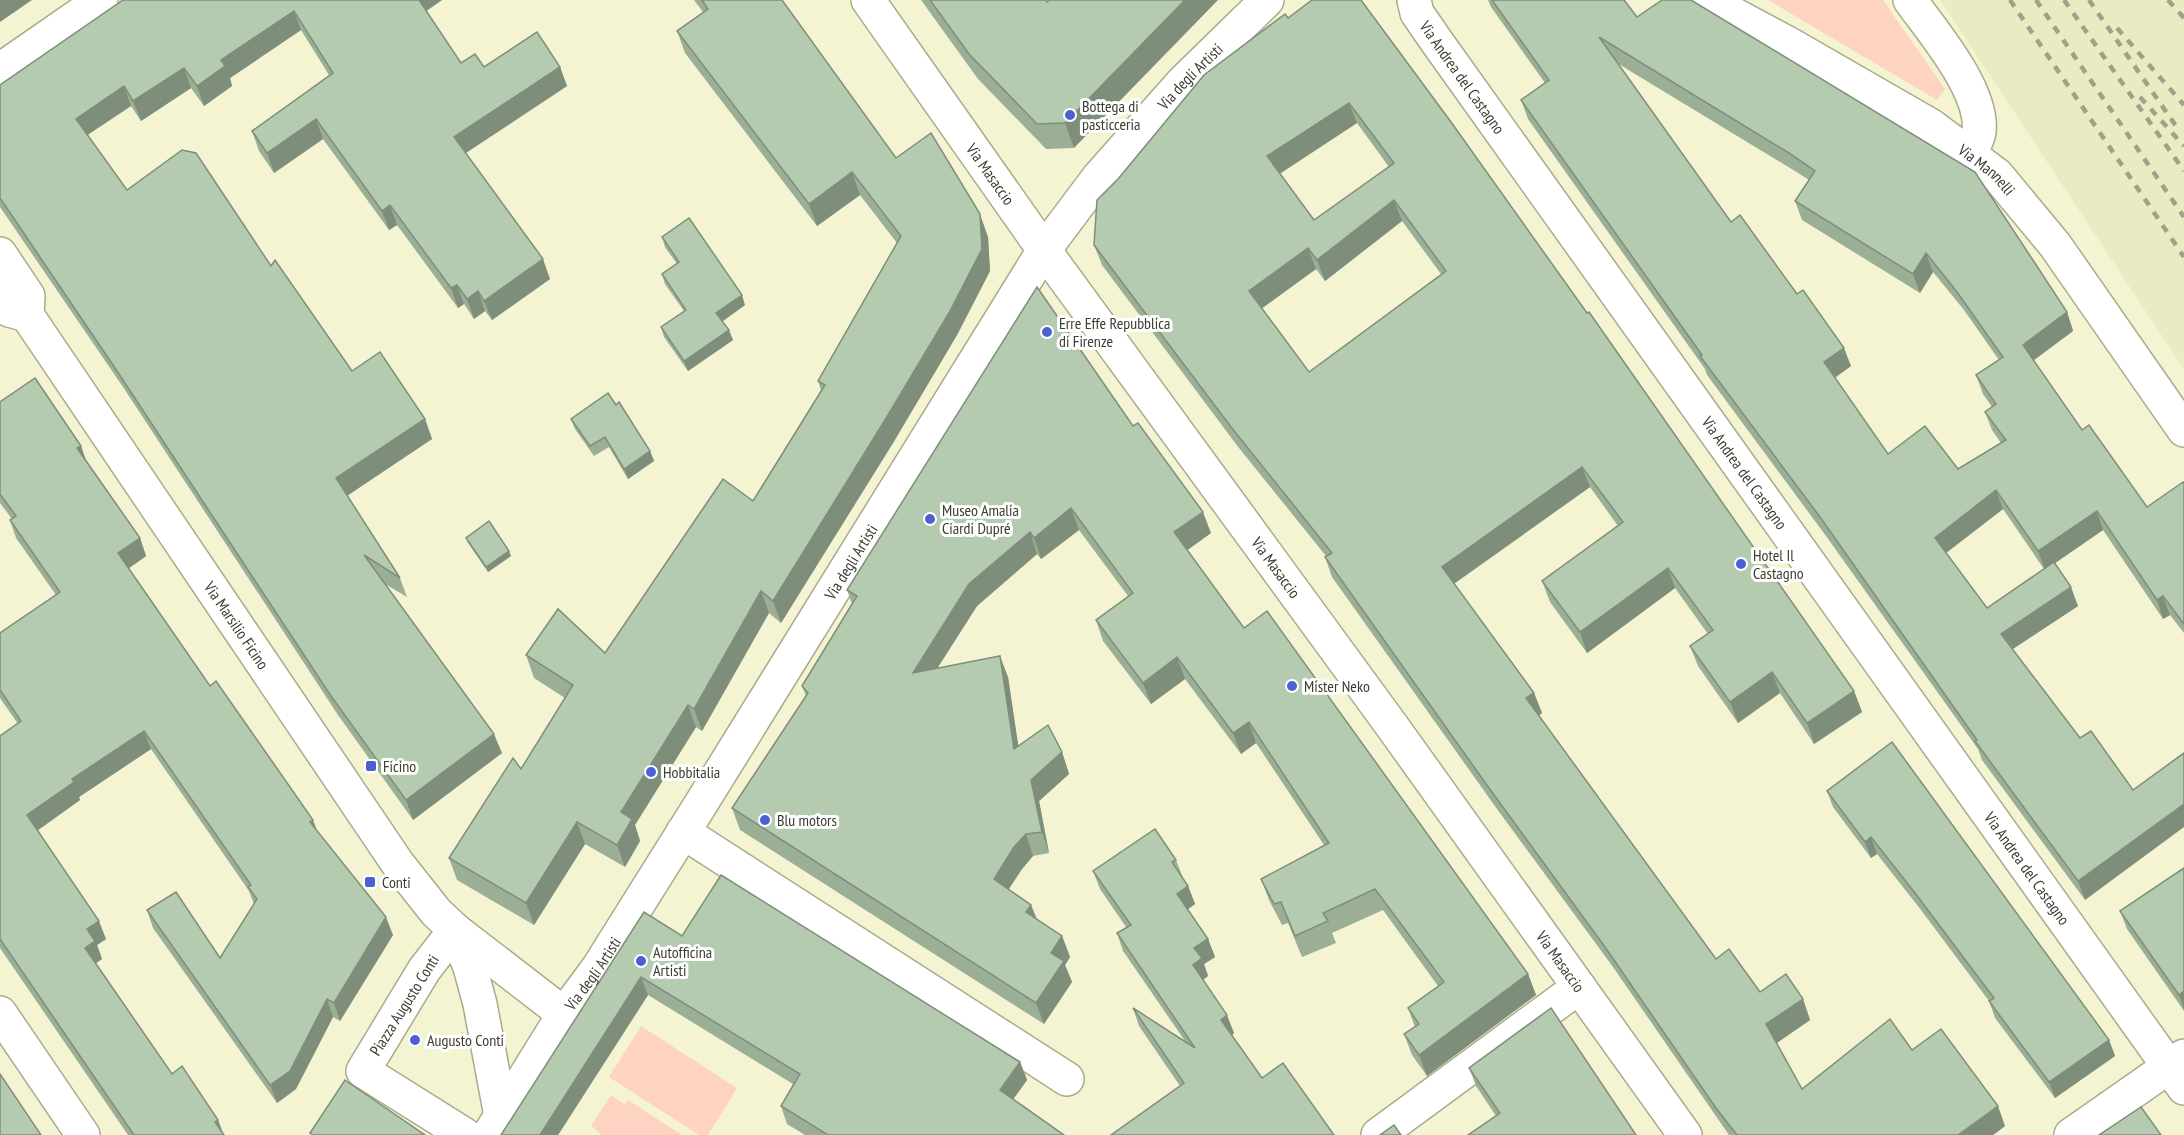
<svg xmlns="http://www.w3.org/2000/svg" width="2184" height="1135" font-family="'PT Sans Narrow',sans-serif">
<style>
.built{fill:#eaebc2}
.green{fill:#ffd3c1}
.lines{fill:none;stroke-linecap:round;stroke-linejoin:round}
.minor-casing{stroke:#aaab8b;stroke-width:36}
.minor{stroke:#fff;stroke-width:33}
.rail{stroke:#a0a188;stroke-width:4.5;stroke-dasharray:8 8;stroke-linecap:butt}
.wall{fill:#9baf97;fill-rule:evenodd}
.shaded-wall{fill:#7e8e7b}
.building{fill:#b4cbb0;stroke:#7e8e7b;stroke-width:1.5;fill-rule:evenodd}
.poi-dot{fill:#4e5fd4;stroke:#fff;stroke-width:2}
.labels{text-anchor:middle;stroke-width:6;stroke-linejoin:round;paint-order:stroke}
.street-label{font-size:16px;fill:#3c3d2f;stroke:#fff}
.poi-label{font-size:16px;fill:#3c3d2f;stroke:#fff;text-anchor:start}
</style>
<rect width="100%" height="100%" fill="#f4f4d3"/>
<!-- built -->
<path class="built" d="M1940,0H2184V369Z"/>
<!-- green -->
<g class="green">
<path d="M1768,0H1883L1945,89L1937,100Z"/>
<path d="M641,1026L737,1088L708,1135H699L609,1077Z"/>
<path d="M611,1095L624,1104L628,1100L682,1135H602L591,1126Z"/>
</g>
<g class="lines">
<!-- minor casing -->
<g class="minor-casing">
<g id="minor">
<path id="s1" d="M868,0L1044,250L1392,726L1685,1135"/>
<path id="s2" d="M1414,0L1417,13L1437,42L2184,1088"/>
<path id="s3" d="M1707,0L1791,45L1930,125L1997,175L2055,245L2184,430"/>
<path d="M1910,0C1933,32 1984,91 1979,132C1978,139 1973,147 1970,154"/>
<path d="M0,70L101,0"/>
<path id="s4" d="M0,254L28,296L27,315L398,864L436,912L455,930L564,1014"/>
<path d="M0,297L9,310L27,315"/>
<path d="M683,832L1067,1079"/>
<path d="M455,930L424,970L363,1071L465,1135"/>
<path d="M455,930L470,967L480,1004L501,1116"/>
<path d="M0,1013L83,1135"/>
<path id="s5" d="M489,1135L564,1014L598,968L699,807L1044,250L1098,178L1183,82L1267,0"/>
<path d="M1378,1135L1579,987"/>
<path d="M2071,1135L2184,1056"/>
</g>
</g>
<!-- minor -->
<use href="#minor" class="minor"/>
<!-- rail -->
<g class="rail">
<path d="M2010,0L2184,257"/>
<path d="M2036,0L2184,217"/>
<path d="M2064,0L2184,171"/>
<path d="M2089,0L2178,129"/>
<path d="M2168,0L2184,18"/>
<path d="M2117,28L2184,105"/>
<path d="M2140,97L2184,146"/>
</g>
</g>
<!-- wall -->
<g class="wall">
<path d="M123,0H442L426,11L461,63L484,67H560L567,86L466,153L550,279L492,320L485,311L474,319L464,304L458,308L397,225L389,230L323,139L274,173L259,151L252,131L329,75L301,30L230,78L232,86L204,106L191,88L141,121L131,106L87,135L127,190L271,266L352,371L425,419L432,439L347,495L400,578L407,597L385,584L502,753L413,820L338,715L123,387L0,207V85Z"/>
<path d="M694,0H782L896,158L988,237L990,271L957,335L893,443L781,623L769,613L702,731L696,727L635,825L640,841L625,867L585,844L534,925L457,880L449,858L521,769L565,698L534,678L526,655L605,653L753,501L821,390L818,381L897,243L860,195L817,226L685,53L677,31L703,12Z"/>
<path d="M921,0H1046L1074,148L1046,149L978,79Z"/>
<path d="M1488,0H1624L1637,17L2067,312L2073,331L2034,360L2082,430L2147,507L2184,484V633L2170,615L2163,619L2103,530L2055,563L2078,606L2013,649L2085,900L1982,760L1978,749L1826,536L1707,375L1705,369L1528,119L1521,100L1545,83L1491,7ZM1617,63L1795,171L1809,180L1795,201L1802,220L1920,293L1933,272L1964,310L1999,360L1976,375L1983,394L1992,407L1985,412L1992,430L2001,443L1958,469L1888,454L1835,378L1851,366L1797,294L1731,222ZM2003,509L2044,569L1987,608L1946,553Z"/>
<path d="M1285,14L1854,691L1862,712L1814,744L1780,693L1738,723L1698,666L1690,646L1708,634L1675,588L1587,653L1550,602L1542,581L1618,526L1590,487L1454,584L1534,693L1542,713L1538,716L1716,959L1760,992L1803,999L1810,1020L1776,1043L1802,1089L1912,1050L2005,1126L1993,1135H1729L1613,967L1497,809L1332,577L1325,557L1326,556L1239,448L1102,265L1094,245ZM1357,123L1389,167L1314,220L1280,174ZM1402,221L1441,274L1309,372L1262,308L1316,269L1325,281Z"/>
<path d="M662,237L745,305L723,321L733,340L688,371L664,337L661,327L684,311L665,284L662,274L677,264L665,247Z"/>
<path d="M0,402L81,446L86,460L140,538L146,556L129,568L210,686L393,935L340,1021L333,1017L296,1089L277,1103L153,928L147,910L220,958L254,904L249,891L151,749L79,797L80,800L38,830L106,939L97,945L102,959L96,963L172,1074L218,1120L224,1135H128L0,948V736L18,724L0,698V633L56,595L16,538L10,520L12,519L0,503Z"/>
<path d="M571,419L650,451L654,461L628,479L609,447L594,456L575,429Z"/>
<path d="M1133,426L1211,533L1187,550L1244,628L1528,974L1536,995L1427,1076L1412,1055L1404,1034L1415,1027L1408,1008L1438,986L1383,910L1332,933L1336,943L1302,957L1288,923L1282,925L1269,900L1261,879L1324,845L1256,743L1241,754L1185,679L1151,704L1103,641L1096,620L1128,596L1079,530L1041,559L1037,554L977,606L937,668L1008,677L1018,746L1062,752L1069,774L1039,801L1049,853L1033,856L1022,869L1009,889L1031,905L1037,919L1062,936L1070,957L1065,965L1072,982L1044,1024L740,830L732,808L806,696L802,686L852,604L847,590Z"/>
<path d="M466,538L511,556L488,572L468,543Z"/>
<path d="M1827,791L2109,1040L2115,1056L2055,1098L1995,1018L1989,1001L1921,910L1877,854L1871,858L1833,807Z"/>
<path d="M1176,860L1183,878L1188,886L1195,904L1188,909L1208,939L1215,957L1204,964L1208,976L1203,980L1234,1033L1232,1035L1262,1078L1180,1086L1139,1026L1133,1008L1185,1041L1123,951L1117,933L1126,927L1100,889L1093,871Z"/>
<path d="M2184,868V1011L2127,929L2120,911Z"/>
<path d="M644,912L682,936L1020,1062L1027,1080L1013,1099L1064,1135H805L787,1124L781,1106L793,1084L648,995L558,1135H501Z"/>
<path d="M1469,1068L1636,1135L1496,1116L1476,1086Z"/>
</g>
<!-- shaded-wall -->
<g class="shaded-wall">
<path d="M0,0H32L0,22Z"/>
<path d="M417,0H442L422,14Z"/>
<path d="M1185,0H1218L1074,148L1065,123Z"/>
<path d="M294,11L301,30L230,78L232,86L204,106L197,86L221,60Z"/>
<path d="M560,67L567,86L461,156L454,137Z"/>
<path d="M184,68L191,88L141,121L133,101Z"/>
<path d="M124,86L131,106L83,138L76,119Z"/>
<path d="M1349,103L1357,123L1274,177L1267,156Z"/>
<path d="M316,119L323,139L274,173L267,153Z"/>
<path d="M852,172L860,195L817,226L809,204Z"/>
<path d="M1394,200L1402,221L1325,281L1317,260Z"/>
<path d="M390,205L397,225L389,230L382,211Z"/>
<path d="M980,214L988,237L990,271L957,335L893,443L781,623L773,601Z"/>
<path d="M1308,248L1316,269L1257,312L1249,291Z"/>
<path d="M1926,253L1933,272L1920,293L1913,274Z"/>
<path d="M543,259L550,279L492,320L484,301Z"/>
<path d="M457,285L464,304L458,308L451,288Z"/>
<path d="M478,291L485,311L474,319L467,299Z"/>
<path d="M742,295L745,305L720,323L716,313Z"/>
<path d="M2067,312L2073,331L2030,363L2023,345Z"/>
<path d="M729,330L733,340L688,371L684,361Z"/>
<path d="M1844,348L1851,366L1831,380L1824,362Z"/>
<path d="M425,419L432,439L344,498L336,478Z"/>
<path d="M81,446L87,464L77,448Z"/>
<path d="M650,451L654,461L628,479L624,469Z"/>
<path d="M1582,467L1590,487L1449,587L1442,567Z"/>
<path d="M1996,490L2003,509L1942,556L1935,538Z"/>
<path d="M1071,508L1079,530L1041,559L1034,538Z"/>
<path d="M2097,511L2103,530L2045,570L2038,551Z"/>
<path d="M1203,512L1211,533L1182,554L1174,532Z"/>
<path d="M1030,532L1037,554L977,606L921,694L913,673L969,584Z"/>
<path d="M140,538L146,556L125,571L118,553Z"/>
<path d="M509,551L511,556L488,572L486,567Z"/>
<path d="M1668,568L1675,588L1587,653L1580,632Z"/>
<path d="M2071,587L2078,606L2008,652L2001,634Z"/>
<path d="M761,591L769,613L702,731L694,709Z"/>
<path d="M2163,596L2170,615L2163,619L2157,600Z"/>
<path d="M1000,656L1008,677L1022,770L1014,749Z"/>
<path d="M1177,657L1185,679L1151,704L1143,683Z"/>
<path d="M1772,672L1780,693L1738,723L1730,702Z"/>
<path d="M1854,691L1862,712L1814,744L1807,723Z"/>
<path d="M1534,693L1542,713L1534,719L1526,698Z"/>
<path d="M688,705L696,727L635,825L640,841L625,867L617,845L621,812Z"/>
<path d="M1249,722L1256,743L1241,754L1233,733Z"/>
<path d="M144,731L151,749L79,797L80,800L34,833L27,815L72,779Z"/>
<path d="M494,734L502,753L413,820L406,800Z"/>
<path d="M1062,752L1069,774L1039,801L1049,853L1042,832L1031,780Z"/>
<path d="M2184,804V827L2085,900L2078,881Z"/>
<path d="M313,820L320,838L310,822Z"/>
<path d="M577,822L585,844L534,925L526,903Z"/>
<path d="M1026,834L1033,856L1022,869L1001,900L994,879L1014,847Z"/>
<path d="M1871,837L1877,854L1871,858L1865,842Z"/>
<path d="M1188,886L1195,904L1184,912L1177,894Z"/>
<path d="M1031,905L1039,926L1026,912Z"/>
<path d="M386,917L393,935L340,1021L334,1003Z"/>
<path d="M99,921L106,939L97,945L102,959L92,966L85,948L87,929Z"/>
<path d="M1062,936L1070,957L1065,965L1072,982L1044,1024L1036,1003L1051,953Z"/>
<path d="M1208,939L1215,957L1204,964L1208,976L1199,983L1193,965L1194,948Z"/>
<path d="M1528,974L1536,995L1427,1076L1419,1055Z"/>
<path d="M641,977L648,995L558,1135H540Z"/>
<path d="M2184,991V1009L2179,995Z"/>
<path d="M327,999L333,1017L296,1089L277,1103L270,1085Z"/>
<path d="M1803,999L1810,1020L1774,1045L1766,1024Z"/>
<path d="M1227,1015L1234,1033L1228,1038L1221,1020Z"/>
<path d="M2109,1040L2115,1056L2055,1098L2049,1082Z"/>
<path d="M1020,1062L1027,1080L1007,1108L1000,1090Z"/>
<path d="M1998,1106L2005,1126L1993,1135H1958Z"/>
<path d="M218,1120L223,1135L215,1122Z"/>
</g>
<!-- building -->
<g class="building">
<path d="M123,0H419L461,63L475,54L484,67L537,32L560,67L454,137L543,259L484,301L478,291L467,299L457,285L451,288L390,205L382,211L316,119L267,153L252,131L333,73L294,11L221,60L225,66L197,86L184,68L133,101L124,86L76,119L127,190L182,150L196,153L271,266L275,260L352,371L380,352L425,419L336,478L400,578L364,555L494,734L406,800L331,696L115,368L0,198V85Z"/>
<path d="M702,0H782L896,158L931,133L980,214L982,249L949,313L885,420L773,601L761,591L694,709L688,705L621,812L632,819L617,845L577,822L526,903L449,858L513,758L521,769L573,685L526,655L558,609L605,653L723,479L753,501L825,385L818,381L901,236L852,172L809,204L677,31L708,9Z"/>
<path d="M930,0H1046L1047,2L1049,0H1185L1065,123L1037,124L969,54Z"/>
<path d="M1312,0H1361L1451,122L1587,313L1589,312L1854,691L1807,723L1772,672L1730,702L1690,646L1713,630L1668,568L1580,632L1542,581L1623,522L1582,467L1442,567L1534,693L1526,698L1716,959L1729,949L1760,992L1786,974L1803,999L1766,1024L1802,1089L1890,1019L1912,1050L1941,1029L1998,1106L1958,1135H1737L1716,1108L1605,947L1489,788L1325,557L1332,553L1231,427L1094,245L1097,200L1118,179L1204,75L1285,14L1288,18ZM1349,103L1394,163L1314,220L1267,156ZM1394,200L1446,271L1309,372L1249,291L1308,248L1317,260Z"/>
<path d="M1492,0H1624L1637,17L1662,0H1691L1975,172L2067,312L2023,345L2082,430L2089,425L2147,507L2183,482L2184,484V624L2163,596L2157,600L2097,511L2038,551L1996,490L1935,538L1987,608L2054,562L2071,587L2001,634L2080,738L2091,731L2133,790L2184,753V804L2078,881L1975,741L1977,740L1820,517L1700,356L1702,355L1521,100L1549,80ZM1599,37L1789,153L1815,171L1795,201L1913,274L1926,253L1957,292L2003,357L1976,375L1996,404L1985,412L2006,440L1958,469L1925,426L1888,454L1824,362L1844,348L1803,290L1797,294L1740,215L1731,222Z"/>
<path d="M689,218L742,295L716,313L729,330L684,361L661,327L686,310L662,274L679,262L662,237Z"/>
<path d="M1037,287L1133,426L1138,423L1203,512L1174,532L1244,628L1267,611L1528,974L1419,1055L1404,1034L1419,1024L1408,1008L1444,982L1375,889L1323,913L1328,921L1295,936L1281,902L1274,904L1261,879L1329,843L1249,722L1233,733L1177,657L1143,683L1096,620L1133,593L1071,508L1034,538L1030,532L969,584L913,673L1000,656L1014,749L1048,725L1062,752L1031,780L1042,832L1026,834L1014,847L994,879L1031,905L1026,912L1062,936L1051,953L1064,961L1036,1003L732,808L808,693L802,686L857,596L847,590Z"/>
<path d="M35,378L81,446L77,448L140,538L118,553L210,686L216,681L313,820L310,822L386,917L334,1003L327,999L290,1071L270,1085L147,910L176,892L220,958L257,899L248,887L251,885L144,731L72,779L74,782L27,815L99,921L87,929L95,941L85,948L172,1074L182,1066L218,1120L215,1122L224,1135H134L0,939V736L21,721L0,690V633L60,592L10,520L16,516L0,494V402Z"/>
<path d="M608,393L616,405L619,402L650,451L624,469L605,437L590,446L571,419Z"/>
<path d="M489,521L509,551L486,567L466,538Z"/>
<path d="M1892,742L2109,1040L2049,1082L1989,1001L1994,998L1915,893L1871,837L1865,842L1827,791Z"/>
<path d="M1155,829L1176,860L1172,862L1188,886L1177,894L1208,939L1194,948L1202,958L1193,965L1227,1015L1221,1020L1262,1078L1283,1063L1334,1135H1111L1184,1083L1133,1008L1195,1048L1117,933L1131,925L1093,871Z"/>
<path d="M2184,868V991L2179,995L2120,911Z"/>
<path d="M721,875L1020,1062L1000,1090L1064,1135H828L781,1106L800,1074L641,977L540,1135H501L644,912L682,936Z"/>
<path d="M1551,1008L1636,1135H1468L1500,1113L1469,1068Z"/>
<path d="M0,1074L41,1135H0Z"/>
<path d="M345,1080L425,1135H313L310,1133Z"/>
<path d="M2141,1107L2161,1135H2099Z"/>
<path d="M1394,1125L1401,1135H1380Z"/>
</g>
<!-- markers -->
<g class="poi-dot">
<circle cx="1070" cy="115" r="6"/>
<circle cx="1047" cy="332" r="6"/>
<circle cx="930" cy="519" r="6"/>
<circle cx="1741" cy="564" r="6"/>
<circle cx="1292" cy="686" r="6"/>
<rect x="365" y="760" width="12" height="12" rx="3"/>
<circle cx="651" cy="772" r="6"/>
<circle cx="765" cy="820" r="6"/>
<rect x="364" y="876" width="12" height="12" rx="3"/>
<circle cx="641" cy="961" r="6"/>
<circle cx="415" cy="1040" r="6"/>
</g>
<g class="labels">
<!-- street labels -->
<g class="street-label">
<text dy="6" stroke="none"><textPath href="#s2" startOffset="92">Via Andrea del Castagno</textPath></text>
<text dy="6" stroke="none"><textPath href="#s5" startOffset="1272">Via degli Artisti</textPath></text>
<text dy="6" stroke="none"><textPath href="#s3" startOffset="328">Via Mannelli</textPath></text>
<text dy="6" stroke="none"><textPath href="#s1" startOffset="213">Via Masaccio</textPath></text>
<text dy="6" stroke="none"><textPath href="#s2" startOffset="578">Via Andrea del Castagno</textPath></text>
<text dy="6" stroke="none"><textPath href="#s5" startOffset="678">Via degli Artisti</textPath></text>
<text dy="6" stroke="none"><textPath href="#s1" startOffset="699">Via Masaccio</textPath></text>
<text dy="6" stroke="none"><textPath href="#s4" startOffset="444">Via Marsilio Ficino</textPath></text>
<text dy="6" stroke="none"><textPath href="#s2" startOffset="1064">Via Andrea del Castagno</textPath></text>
<text dy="6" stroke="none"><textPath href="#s1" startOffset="1185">Via Masaccio</textPath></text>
<text dy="6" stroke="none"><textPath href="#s5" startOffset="192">Via degli Artisti</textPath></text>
<text transform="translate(404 1005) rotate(-58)" y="6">Piazza Augusto Conti</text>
</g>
<!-- poi labels -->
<g class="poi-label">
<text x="1082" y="112">Bottega di<tspan x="1082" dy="18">pasticceria</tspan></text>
<text x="1059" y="329">Erre Effe Repubblica<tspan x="1059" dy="18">di Firenze</tspan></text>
<text x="942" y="516">Museo Amalia<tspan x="942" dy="18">Ciardi Dupré</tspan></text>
<text x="1753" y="561">Hotel Il<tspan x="1753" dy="18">Castagno</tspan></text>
<text x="1304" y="692">Mister Neko</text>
<text x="383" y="772">Ficino</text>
<text x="663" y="778">Hobbitalia</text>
<text x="777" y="826">Blu motors</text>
<text x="382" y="888">Conti</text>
<text x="653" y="958">Autofficina<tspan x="653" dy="18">Artisti</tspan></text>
<text x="427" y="1046">Augusto Conti</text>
</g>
</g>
</svg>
